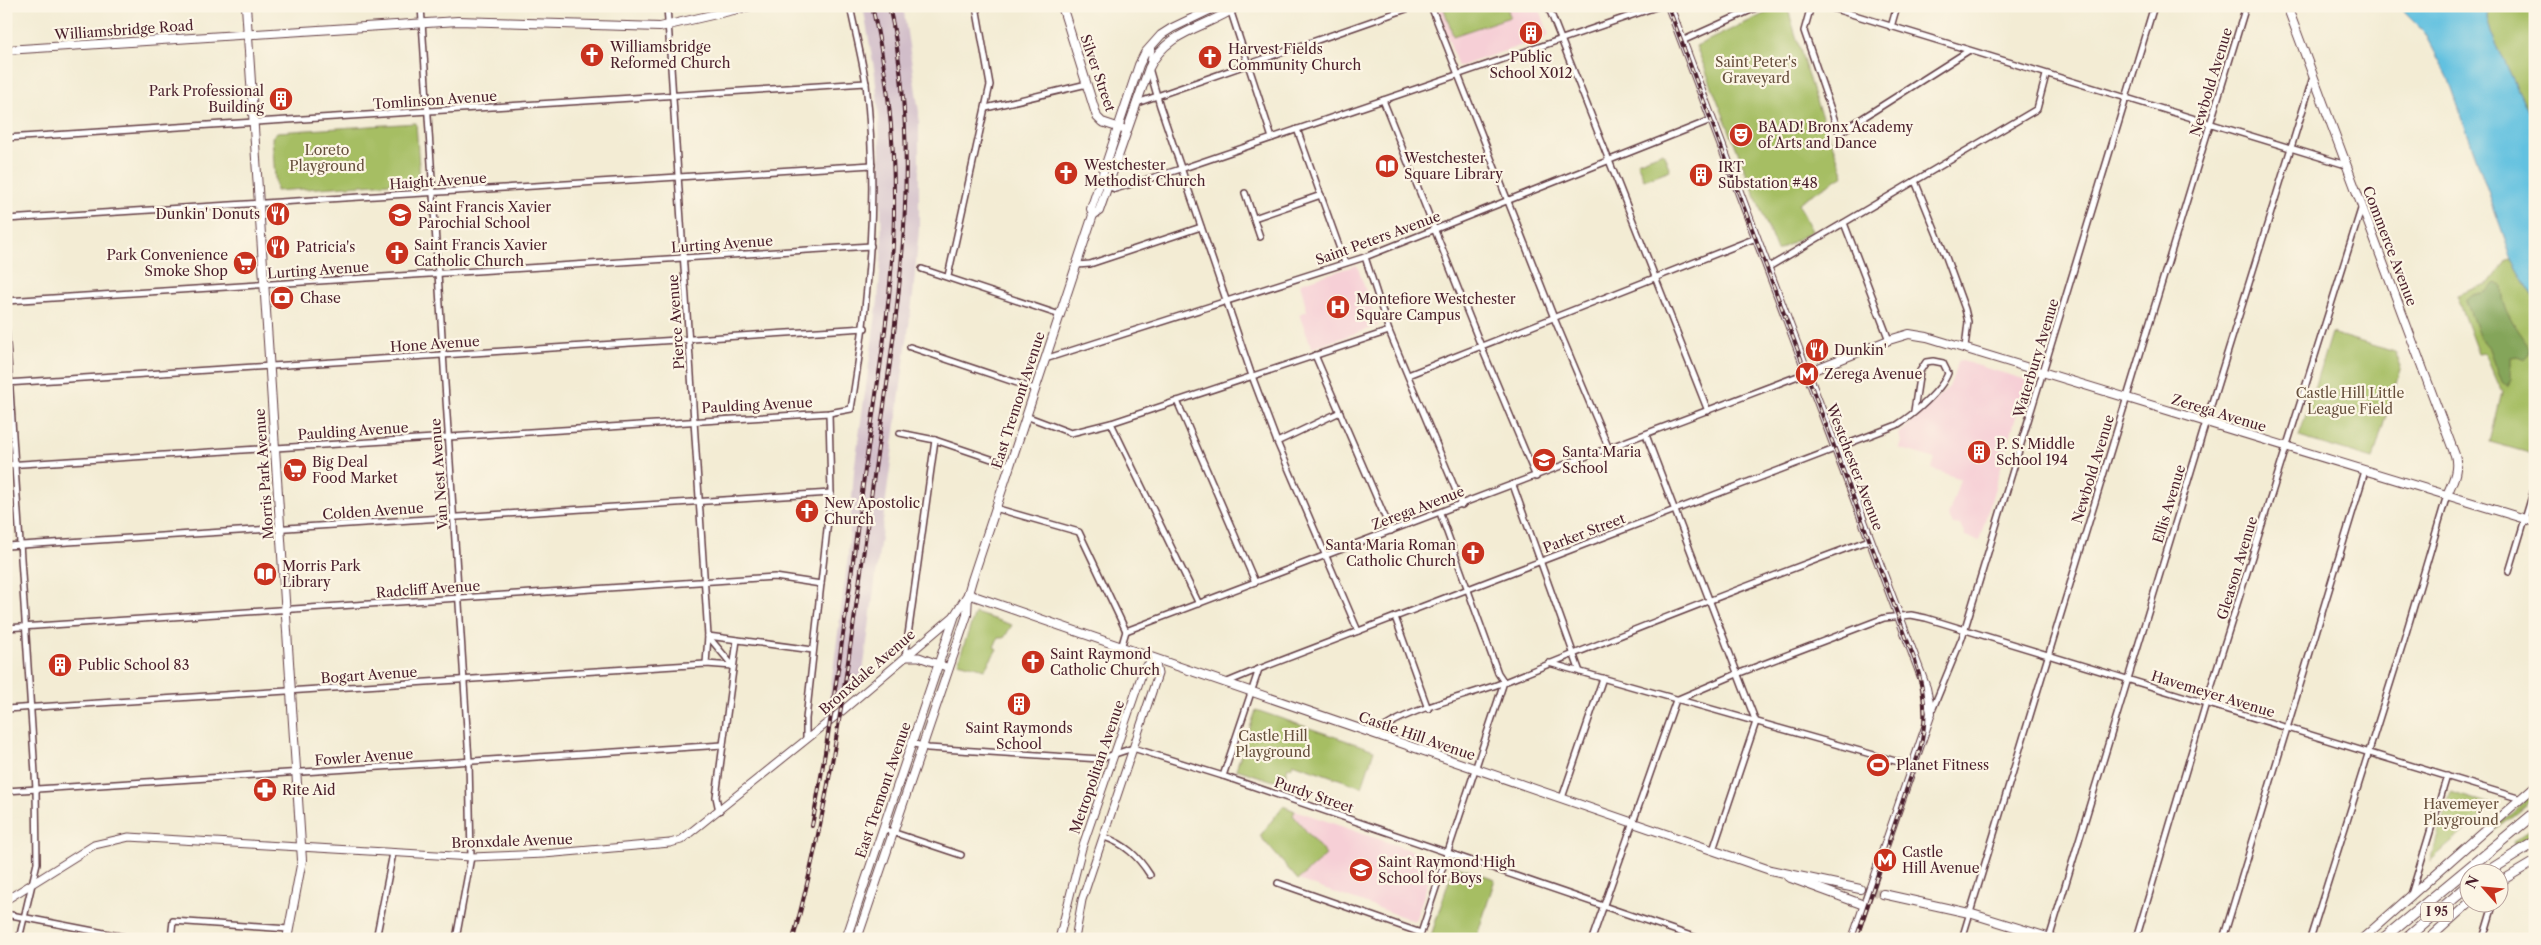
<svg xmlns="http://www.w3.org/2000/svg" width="2541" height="945" font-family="'Libre Caslon Text',serif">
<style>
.built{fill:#f6cfd6}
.industrial{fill:#d1bdc9}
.green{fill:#a6be64;stroke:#786e48}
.forest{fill:#84a55a;stroke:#676242}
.water{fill:#62c1e0;stroke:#567086}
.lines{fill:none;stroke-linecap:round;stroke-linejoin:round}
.secondary-tunnel{stroke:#d1c3b2;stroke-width:8;stroke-dasharray:8 4;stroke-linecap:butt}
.minor-casing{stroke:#633e44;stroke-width:8}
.tertiary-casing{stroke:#633e44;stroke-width:9}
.secondary-casing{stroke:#633e44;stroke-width:10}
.motorway-casing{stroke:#633e44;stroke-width:12}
.minor{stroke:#fff;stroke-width:5}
.tertiary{stroke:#fff;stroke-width:7}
.secondary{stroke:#fff;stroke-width:8}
.motorway{stroke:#fff;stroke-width:10}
.rail-casing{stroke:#4a1f2b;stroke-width:4}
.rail{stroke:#fcf5e5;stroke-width:2;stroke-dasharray:5.5;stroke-linecap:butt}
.labels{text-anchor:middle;stroke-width:4.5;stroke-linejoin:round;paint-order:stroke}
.shield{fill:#fcf5e5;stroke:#7f5f63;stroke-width:1}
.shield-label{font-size:12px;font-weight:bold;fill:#4a1f2b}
.street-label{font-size:14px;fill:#4a1f2b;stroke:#fcf5e5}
.poi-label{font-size:14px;fill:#4a1f2b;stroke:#fcf5e5;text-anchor:start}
.park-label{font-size:14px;fill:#664f3c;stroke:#fcf5e5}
</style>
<rect width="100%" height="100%" fill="#fcf5e5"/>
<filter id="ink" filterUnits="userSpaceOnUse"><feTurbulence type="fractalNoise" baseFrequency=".02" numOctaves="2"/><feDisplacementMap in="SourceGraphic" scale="10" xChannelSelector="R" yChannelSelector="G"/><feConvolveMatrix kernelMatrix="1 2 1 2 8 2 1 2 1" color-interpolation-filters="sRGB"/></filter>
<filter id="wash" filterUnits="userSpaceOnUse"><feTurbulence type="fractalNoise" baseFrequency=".0096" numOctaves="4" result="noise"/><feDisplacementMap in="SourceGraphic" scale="20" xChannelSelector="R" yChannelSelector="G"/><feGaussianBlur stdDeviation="1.12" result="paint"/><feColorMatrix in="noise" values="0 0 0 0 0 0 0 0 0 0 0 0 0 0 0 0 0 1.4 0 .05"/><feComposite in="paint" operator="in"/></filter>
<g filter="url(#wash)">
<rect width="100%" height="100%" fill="#f3ecd4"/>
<!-- built -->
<g class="built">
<path d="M1437,6H1539L1549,36L1458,67Z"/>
<path d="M1357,265L1378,326L1312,348L1299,314L1307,311L1300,283Z"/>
<path d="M1959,360L2027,380L1979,541L1965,536L1960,525L1953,524L1948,516L1960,479L1932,469L1935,459L1899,448L1901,442L1899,434L1949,387Z"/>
<path d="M1283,806L1436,859L1415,921L1298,880L1260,836Z"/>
</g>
<!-- industrial -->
<path class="industrial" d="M863,6H903L919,112V230L913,295L863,673L829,702L848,557L854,471L878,300L882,247L879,117L875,74Z"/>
<!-- green -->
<g class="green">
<path d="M1443,6H1507L1510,17L1453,36Z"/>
<path d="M1781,6H1787L1814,96L1844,175L1798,203L1812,231L1777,251L1696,46Z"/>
<path d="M2488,6H2535V132L2529,113L2491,33L2487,18Z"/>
<path d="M416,123L420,181L276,191L272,137L277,132Z"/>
<path d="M1663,152L1670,170L1644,180L1637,162Z"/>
<path d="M2512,259L2535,300L2533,454L2490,442L2502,392L2485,353L2478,354L2456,295L2490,283L2507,260Z"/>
<path d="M2331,333L2395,352L2401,366L2373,459L2299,437Z"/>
<path d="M975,613L1012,625L1004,638H998L994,647L997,649L985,669L958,662Z"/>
<path d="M1256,710L1374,750L1362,787L1293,763L1291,768L1288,767L1283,784L1236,769Z"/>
<path d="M2451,792L2494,805L2430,861Z"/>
<path d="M2535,792V798L2491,833L2490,831Z"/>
<path d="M1283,806L1295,811L1293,815L1326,855L1298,880L1260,836Z"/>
<path d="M2535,825V834L2515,845L2514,842Z"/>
<path d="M1454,865L1495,879L1476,939H1430Z"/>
</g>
<!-- forest -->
<path class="forest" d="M2496,283L2502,286C2502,311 2516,329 2530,348L2531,353L2526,359L2518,356L2511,357V379L2507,386L2502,382L2490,349L2479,336L2466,301L2473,295L2486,292Z"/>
<!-- water -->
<path class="water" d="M2398,6H2488L2487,18L2491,33L2529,113L2535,132V300L2512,259L2447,75L2424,32Z"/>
</g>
<g filter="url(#ink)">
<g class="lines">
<!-- secondary-tunnel -->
<path class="secondary-tunnel" d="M1860,889L1883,894"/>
<!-- minor casing -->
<g class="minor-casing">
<g id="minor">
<path d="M421,6L469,761L471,857L456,939"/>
<path d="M667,6L708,636L706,664"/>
<path d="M1229,6L1272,138"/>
<path d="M1431,6L1554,318L1609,449"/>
<path d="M1548,6L1708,411"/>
<path d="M1811,6L1804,31L1839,133L1968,51"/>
<path d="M1825,6L2346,165"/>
<path d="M1891,27L1897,6"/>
<path d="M1682,41L1760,6"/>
<path d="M1152,48L1149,68L1160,106L1252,376L1277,442L1358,631"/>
<path d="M1383,100L1481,346L1536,477"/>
<path d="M1137,103L1415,6"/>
<path d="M986,108L1087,84"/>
<path d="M1297,129L1345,263"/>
<path d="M6,138L866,83"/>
<path d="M1915,181L1946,257L1965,309L1968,322L1965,348"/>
<path d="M1105,185L1115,189L1181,169L1659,6"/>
<path d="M1245,193L1260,237"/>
<path d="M1254,218L1321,195"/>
<path d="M6,219L872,165"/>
<path d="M1844,223L1889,340"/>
<path d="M1365,257L1389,331L1462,505"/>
<path d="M1077,265L1090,264L1201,227"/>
<path d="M1767,268L2037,109L2046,75"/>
<path d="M922,269L1060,315"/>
<path d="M948,276L990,85L976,6"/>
<path d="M6,301L871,246"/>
<path d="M6,328L36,789L37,863L19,939"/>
<path d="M910,347L1035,389"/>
<path d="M1315,355L1391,531"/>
<path d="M1045,359L1365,257L1711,120"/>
<path d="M1408,375L1756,238"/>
<path d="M6,383L865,328"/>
<path d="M1177,401L1255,582"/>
<path d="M1026,416L1071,433L1111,423L1389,331"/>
<path d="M1111,423L1199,604"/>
<path d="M900,433L935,440L1009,465"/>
<path d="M1646,435L1756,722L1713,850"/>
<path d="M1277,442L1340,412"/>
<path d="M6,465L829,413L851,409C869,301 879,193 866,84C862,58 855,32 850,6"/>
<path d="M1513,485L1580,672"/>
<path d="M995,508L1079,532L1126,631"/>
<path d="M1440,513L1498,673L1504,682"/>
<path d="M6,546L831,493"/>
<path d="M2509,572L2535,486"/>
<path d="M1395,617L1428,709"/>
<path d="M6,628L775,577L821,584"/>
<path d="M1126,631L1806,373"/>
<path d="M708,636L813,650"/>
<path d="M708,636L733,666"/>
<path d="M1121,648L1126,631"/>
<path d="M905,657L935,440"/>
<path d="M1549,663L1913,766"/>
<path d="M1225,683L1259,669"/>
<path d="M6,709L706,664L733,666"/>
<path d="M1931,713L1962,638L2154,6"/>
<path d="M1374,734C1412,706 1464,698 1507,681C1627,632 1748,585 1869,540"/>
<path d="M806,739V719L831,493L829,413"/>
<path d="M912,743L928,748L1100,759L1133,748L1223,776L1700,939"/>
<path d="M1223,776L1259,669L1897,425C1913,415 1942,390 1948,373L1943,363L1933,361L1926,362L1920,371L1914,411"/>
<path d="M6,791L723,745"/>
<path d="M1562,798L1603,678"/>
<path d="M719,811L716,797L737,640"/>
<path d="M883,829L961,855"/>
<path d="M1104,837C1125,844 1138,856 1150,875"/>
<path d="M1278,883L1421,933"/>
<path d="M2411,895L2447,776"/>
<path d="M6,914L135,939"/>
<path d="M171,939L173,921L289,929"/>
<path d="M376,939L393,853"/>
<path d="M1419,939L1504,682"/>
<path d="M1592,939L1676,700L1737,674L1884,618L1911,615L1926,618L2521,799"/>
<path d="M1962,939L2246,6"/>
<path d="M2049,939L2209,412L2313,77"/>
<path d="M2136,939L2206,703L2362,206"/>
<path d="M2223,939L2365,471"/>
<path d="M2310,939L2403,643L2447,495"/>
<path d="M2483,939L2494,902"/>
</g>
</g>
<!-- tertiary casing -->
<g class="tertiary-casing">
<g id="tertiary">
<path d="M905,657H919L949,668"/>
<path d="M6,900L94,845L129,837L471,857L544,854L670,843L681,840L842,711L955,615"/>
<path d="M1059,939L1082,848L1144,668L1155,659L1158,674L1082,900L1075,939"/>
</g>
</g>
<!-- secondary casing -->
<g class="secondary-casing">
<g id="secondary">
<path d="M246,6L302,860L287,939"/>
<path d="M1062,6L1097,117L1102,122L1123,129"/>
<path d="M1669,6L1926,688L1931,713L1853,939"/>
<path d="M2287,6L2455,455C2459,470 2453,481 2447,495"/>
<path d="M6,50L458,21L660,27L751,6"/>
<path d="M1093,215L1099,211L1149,68C1167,30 1207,28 1238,6"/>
<path d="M1806,373L1889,340L1909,334L1927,337L2535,522"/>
<path d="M968,594L1770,870L1860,889"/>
<path d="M1788,877L1864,905"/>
<path d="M2498,883L2535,861"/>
<path d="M1883,894L1969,913L2054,939"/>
<path d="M846,939L955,615L967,596"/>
<path d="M857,939L967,615L968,594L972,580L1093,215L1091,209L1139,65L1145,53L1161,35L1172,28L1218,6"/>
<path d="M2362,939L2535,786"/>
<path d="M2429,939L2470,902"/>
</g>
</g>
<!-- motorway casing -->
<g class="motorway-casing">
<g id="motorway">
<path d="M2487,872L2535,842"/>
<path d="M2383,939L2535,813"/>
<path d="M2406,939L2468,886"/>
</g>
</g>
<!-- minor -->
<use href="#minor" class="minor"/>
<!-- tertiary -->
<use href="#tertiary" class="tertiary"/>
<!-- secondary -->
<use href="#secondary" class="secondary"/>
<!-- motorway -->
<use href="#motorway" class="motorway"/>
<!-- rail casing -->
<g class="rail-casing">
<g id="rail">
<path d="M1668,6L1915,661C1925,691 1928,719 1920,749L1856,939"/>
<path d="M812,826C834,710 849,593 864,477C876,389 893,301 894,212C895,143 888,74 872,6"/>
<path d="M793,939C832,797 850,650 870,505C892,340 927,171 889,6"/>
</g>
</g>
<!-- rail -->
<use href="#rail" class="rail"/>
</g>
</g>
<!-- icons -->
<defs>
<g id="building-disc" transform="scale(1.25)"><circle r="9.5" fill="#c8321e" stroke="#fcf5e5"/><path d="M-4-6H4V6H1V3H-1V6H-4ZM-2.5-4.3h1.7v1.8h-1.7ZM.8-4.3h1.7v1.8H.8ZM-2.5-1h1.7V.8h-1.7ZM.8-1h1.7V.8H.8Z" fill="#fff"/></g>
<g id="church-disc" transform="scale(1.25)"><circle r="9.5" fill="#c8321e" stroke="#fcf5e5"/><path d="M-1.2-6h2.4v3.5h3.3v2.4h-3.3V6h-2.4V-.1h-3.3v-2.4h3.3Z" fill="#fff"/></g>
<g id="theatre-disc" transform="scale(1.25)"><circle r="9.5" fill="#c8321e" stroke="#fcf5e5"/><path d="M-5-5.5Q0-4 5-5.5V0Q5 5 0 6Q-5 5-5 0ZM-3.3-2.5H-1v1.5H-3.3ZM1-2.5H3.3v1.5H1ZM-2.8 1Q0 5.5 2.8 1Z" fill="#fff"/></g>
<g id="library-disc" transform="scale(1.25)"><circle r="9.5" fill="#c8321e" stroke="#fcf5e5"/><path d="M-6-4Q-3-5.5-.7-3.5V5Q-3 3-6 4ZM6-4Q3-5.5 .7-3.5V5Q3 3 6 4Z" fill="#fff"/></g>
<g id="restaurant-disc" transform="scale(1.25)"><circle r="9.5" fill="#c8321e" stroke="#fcf5e5"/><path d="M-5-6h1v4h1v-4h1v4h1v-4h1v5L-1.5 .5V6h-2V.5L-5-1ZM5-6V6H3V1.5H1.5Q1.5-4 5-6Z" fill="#fff"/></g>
<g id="school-disc" transform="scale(1.25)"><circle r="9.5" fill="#c8321e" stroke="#fcf5e5"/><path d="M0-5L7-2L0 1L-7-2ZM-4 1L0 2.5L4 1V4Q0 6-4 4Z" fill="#fff"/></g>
<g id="supermarket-disc" transform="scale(1.25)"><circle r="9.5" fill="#c8321e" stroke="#fcf5e5"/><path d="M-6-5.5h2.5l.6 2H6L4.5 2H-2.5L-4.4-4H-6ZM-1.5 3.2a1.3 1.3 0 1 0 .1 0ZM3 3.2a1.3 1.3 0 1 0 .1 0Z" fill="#fff"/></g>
<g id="bank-disc" transform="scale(1.25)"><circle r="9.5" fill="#c8321e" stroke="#fcf5e5"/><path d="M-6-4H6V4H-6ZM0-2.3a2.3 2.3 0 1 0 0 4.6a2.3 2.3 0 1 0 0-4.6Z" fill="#fff"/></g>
<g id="hospital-disc" transform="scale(1.25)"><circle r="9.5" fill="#c8321e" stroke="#fcf5e5"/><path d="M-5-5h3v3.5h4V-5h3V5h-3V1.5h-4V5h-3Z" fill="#fff"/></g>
<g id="metro-disc" transform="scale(1.25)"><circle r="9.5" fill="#c8321e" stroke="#fcf5e5"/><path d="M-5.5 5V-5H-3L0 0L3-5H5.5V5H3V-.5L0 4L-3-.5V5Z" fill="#fff"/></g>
<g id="stadium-disc" transform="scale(1.25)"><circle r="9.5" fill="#c8321e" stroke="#fcf5e5"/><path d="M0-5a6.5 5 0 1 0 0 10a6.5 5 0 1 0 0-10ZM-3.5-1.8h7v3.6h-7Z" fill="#fff"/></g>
<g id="pharmacy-disc" transform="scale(1.25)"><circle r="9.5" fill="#c8321e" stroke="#fcf5e5"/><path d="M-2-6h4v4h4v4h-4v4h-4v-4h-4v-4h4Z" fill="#fff"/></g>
</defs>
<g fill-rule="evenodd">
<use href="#building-disc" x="1531" y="33"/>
<use href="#church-disc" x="592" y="55"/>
<use href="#church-disc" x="1210" y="57"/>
<use href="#building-disc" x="281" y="99"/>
<use href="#theatre-disc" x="1741" y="135"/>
<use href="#library-disc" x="1387" y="166"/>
<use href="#church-disc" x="1066" y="173"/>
<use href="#building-disc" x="1701" y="175"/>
<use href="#restaurant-disc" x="278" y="214"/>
<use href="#school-disc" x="400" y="215"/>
<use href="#restaurant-disc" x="278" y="247"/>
<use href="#church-disc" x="397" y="253"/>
<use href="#supermarket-disc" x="245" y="263"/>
<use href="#bank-disc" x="282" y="298"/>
<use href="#hospital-disc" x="1338" y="307"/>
<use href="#restaurant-disc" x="1817" y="350"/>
<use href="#metro-disc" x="1807" y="374"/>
<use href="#building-disc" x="1979" y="452"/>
<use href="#school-disc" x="1544" y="460"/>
<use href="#supermarket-disc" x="295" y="470"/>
<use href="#church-disc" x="807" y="511"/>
<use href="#church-disc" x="1473" y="553"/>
<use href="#library-disc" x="265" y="574"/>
<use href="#church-disc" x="1033" y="662"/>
<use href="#building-disc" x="60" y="665"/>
<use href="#building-disc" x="1019" y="704"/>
<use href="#stadium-disc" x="1878" y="765"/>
<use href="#pharmacy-disc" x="265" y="790"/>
<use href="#metro-disc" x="1885" y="860"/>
<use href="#school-disc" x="1361" y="870"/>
</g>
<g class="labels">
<!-- shield labels -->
<rect class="shield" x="2421" y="902.5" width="32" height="19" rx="4"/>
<g class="shield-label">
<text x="2437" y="916">I 95</text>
</g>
<!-- street labels -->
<g class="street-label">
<text transform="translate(124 30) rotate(-4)" y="5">Williamsbridge Road</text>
<text transform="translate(1098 73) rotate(71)" y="5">Silver Street</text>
<text transform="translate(2211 82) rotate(-73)" y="5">Newbold Avenue</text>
<text transform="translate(435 100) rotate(-4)" y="5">Tomlinson Avenue</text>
<text transform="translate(438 181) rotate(-4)" y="5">Haight Avenue</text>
<text transform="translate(1378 238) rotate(-20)" y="5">Saint Peters Avenue</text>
<text transform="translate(722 244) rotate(-4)" y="5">Lurting Avenue</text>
<text transform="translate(2390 246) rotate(69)" y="5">Commerce Avenue</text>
<text transform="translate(318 270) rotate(-4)" y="5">Lurting Avenue</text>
<text transform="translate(676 322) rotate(-94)" y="5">Pierce Avenue</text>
<text transform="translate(435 344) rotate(-4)" y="5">Hone Avenue</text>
<text transform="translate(2036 358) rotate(-73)" y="5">Waterbury Avenue</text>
<text transform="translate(1018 400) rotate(-72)" y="5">East Tremont Avenue</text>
<text transform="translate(757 405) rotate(-3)" y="5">Paulding Avenue</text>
<text transform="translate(2219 413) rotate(17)" y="5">Zerega Avenue</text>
<text transform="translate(353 431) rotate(-4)" y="5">Paulding Avenue</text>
<text transform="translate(1855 467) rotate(69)" y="5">Westchester Avenue</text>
<text transform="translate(2093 469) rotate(-73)" y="5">Newbold Avenue</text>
<text transform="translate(264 474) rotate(-94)" y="5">Morris Park Avenue</text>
<text transform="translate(439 474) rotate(-94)" y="5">Van Nest Avenue</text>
<text transform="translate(2169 504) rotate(-73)" y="5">Ellis Avenue</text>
<text transform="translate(1418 508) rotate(-21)" y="5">Zerega Avenue</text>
<text transform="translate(373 511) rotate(-4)" y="5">Colden Avenue</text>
<text transform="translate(1584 533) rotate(-21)" y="5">Parker Street</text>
<text transform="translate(2237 568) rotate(-73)" y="5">Gleason Avenue</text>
<text transform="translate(428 589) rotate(-4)" y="5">Radcliff Avenue</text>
<text transform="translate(867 672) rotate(-41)" y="5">Bronxdale Avenue</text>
<text transform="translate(369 675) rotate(-4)" y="5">Bogart Avenue</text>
<text transform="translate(2213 694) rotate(17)" y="5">Havemeyer Avenue</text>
<text transform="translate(1417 736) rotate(19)" y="5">Castle Hill Avenue</text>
<text transform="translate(364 757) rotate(-4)" y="5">Fowler Avenue</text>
<text transform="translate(1097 767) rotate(-71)" y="5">Metropolitan Avenue</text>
<text transform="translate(883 790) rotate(-71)" y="5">East Tremont Avenue</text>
<text transform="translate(1314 795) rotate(19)" y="5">Purdy Street</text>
<text transform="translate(512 841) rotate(-2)" y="5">Bronxdale Avenue</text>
</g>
<!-- poi labels -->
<g class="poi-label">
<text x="610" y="52">Williamsbridge<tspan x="610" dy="16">Reformed Church</tspan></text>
<text x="1228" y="54">Harvest Fields<tspan x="1228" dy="16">Community Church</tspan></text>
<text x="1531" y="62" text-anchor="middle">Public<tspan x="1531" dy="16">School X012</tspan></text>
<text x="264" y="96" text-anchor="end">Park Professional<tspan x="264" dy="16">Building</tspan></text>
<text x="1758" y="132">BAAD! Bronx Academy<tspan x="1758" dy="16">of Arts and Dance</tspan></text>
<text x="1404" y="163">Westchester<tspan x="1404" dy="16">Square Library</tspan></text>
<text x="1084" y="170">Westchester<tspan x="1084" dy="16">Methodist Church</tspan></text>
<text x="1718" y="172">IRT<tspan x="1718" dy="16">Substation #48</tspan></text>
<text x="418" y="212">Saint Francis Xavier<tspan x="418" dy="16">Parochial School</tspan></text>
<text x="260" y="219" text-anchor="end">Dunkin' Donuts</text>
<text x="414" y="250">Saint Francis Xavier<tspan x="414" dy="16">Catholic Church</tspan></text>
<text x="296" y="252">Patricia's</text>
<text x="228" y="260" text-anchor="end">Park Convenience<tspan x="228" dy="16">Smoke Shop</tspan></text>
<text x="300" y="303">Chase</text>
<text x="1356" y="304">Montefiore Westchester<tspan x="1356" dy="16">Square Campus</tspan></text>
<text x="1834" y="355">Dunkin'</text>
<text x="1824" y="379">Zerega Avenue</text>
<text x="1996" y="449">P. S. Middle<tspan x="1996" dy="16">School 194</tspan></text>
<text x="1562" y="457">Santa Maria<tspan x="1562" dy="16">School</tspan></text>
<text x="312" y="467">Big Deal<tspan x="312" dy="16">Food Market</tspan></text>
<text x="824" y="508">New Apostolic<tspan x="824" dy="16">Church</tspan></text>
<text x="1456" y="550" text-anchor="end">Santa Maria Roman<tspan x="1456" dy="16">Catholic Church</tspan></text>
<text x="282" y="571">Morris Park<tspan x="282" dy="16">Library</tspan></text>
<text x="1050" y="659">Saint Raymond<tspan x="1050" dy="16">Catholic Church</tspan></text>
<text x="78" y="670">Public School 83</text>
<text x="1019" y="733" text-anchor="middle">Saint Raymonds<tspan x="1019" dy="16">School</tspan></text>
<text x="1896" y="770">Planet Fitness</text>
<text x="282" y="795">Rite Aid</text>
<text x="1902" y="857">Castle<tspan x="1902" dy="16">Hill Avenue</tspan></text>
<text x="1378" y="867">Saint Raymond High<tspan x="1378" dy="16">School for Boys</tspan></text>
</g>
<!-- park labels -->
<g class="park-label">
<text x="1756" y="67">Saint Peter's<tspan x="1756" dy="16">Graveyard</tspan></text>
<text x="327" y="155">Loreto<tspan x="327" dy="16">Playground</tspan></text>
<text x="2350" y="398">Castle Hill Little<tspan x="2350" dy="16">League Field</tspan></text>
<text x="1273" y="741">Castle Hill<tspan x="1273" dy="16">Playground</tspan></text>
<text x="2461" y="809">Havemeyer<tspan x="2461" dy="16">Playground</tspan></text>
</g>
</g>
<!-- margin -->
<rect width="2541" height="945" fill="none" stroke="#fcf5e5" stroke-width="25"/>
<!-- north arrow -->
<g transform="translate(2484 888) rotate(297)"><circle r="24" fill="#fcf5e5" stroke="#b59f9b"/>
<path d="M0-4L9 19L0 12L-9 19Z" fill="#c8321e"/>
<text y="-8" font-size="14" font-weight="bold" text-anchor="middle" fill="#4a1f2b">N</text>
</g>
</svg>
